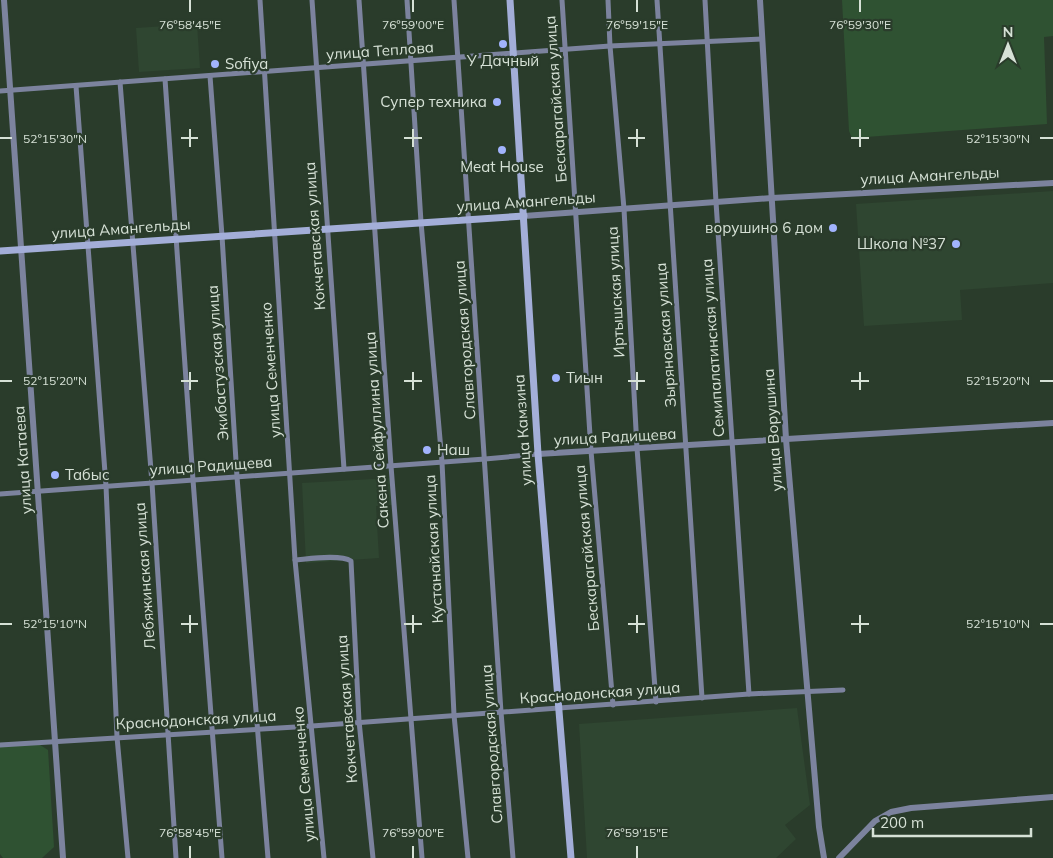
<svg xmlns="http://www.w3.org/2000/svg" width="1053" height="858" font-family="Mulish,sans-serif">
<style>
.built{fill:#2f4631}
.green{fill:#2f5232}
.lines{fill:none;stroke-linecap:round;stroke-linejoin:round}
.minor{stroke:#7c839e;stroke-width:5}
.tertiary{stroke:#7c839e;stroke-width:6}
.secondary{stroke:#a3aed8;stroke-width:7}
.ticks{fill:none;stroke:#d6e1d6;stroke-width:2}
.poi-dot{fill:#a1b3fd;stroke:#2a3c2b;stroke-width:2}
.labels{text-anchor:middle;stroke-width:4.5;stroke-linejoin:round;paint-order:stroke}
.street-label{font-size:15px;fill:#d6e1d6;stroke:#2a3c2b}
.poi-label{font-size:15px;fill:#d6e1d6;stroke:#2a3c2b;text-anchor:start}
.ticks-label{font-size:12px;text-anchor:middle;fill:#d6e1d6;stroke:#2a3c2b;stroke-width:4.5;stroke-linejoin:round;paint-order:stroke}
</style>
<rect width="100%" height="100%" fill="#2a3c2b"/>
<!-- built -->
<g class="built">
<path d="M197,24L200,68L139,72L136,28Z"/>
<path d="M1053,191V283L960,290L962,320L864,326L856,204Z"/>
<path d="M390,478L392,505L376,506L379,558L306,563L302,483Z"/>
<path d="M797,708L810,805L785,825L796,839L776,858H587L579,724Z"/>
</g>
<!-- green -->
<g class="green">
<path d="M842,0H1053V36L1044,37L1047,124L852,138L849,131Z"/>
<path d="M37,743L48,750L54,847L42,858H3L0,854V747Z"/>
</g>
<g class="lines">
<!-- minor -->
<g class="minor">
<path d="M260,0L295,560L324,858"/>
<path d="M312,0L344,469"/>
<path d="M359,0L391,466L422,858"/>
<path d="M407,0L421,222L442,462L454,715L468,858"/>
<path d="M454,0L501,712L513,858"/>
<path d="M562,0L591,451L613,705"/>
<path d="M608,0L610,46L624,209L637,448L656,702"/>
<path d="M657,0L702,698"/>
<path d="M705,0L716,202L749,694"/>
<path d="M210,76L222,236L237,477L268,858"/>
<path d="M165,79L193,480L222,858"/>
<path d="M120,82L152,483L176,858"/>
<path d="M76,86L106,486L117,737L128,858"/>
<path d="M0,91L610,46L762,39"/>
<path d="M0,494L485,459L538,454"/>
<path d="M295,560C308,559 340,554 351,561L359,721L373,858"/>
<path d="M0,745L312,726L749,694L843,690"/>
</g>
<!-- tertiary -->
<g class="tertiary">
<path d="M4,0L63,858"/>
<path d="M760,0L786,439L819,827L824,858"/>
<path d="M524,216L772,198L1053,183"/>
<path d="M538,454L1053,423"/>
<path d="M839,858L875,821L891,812L911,808L1053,797"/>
</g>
<!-- secondary -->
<g class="secondary">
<path d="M510,0L538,454L571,858"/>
<path d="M0,251L524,216"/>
</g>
</g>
<!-- ticks -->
<path class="ticks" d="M190,0V12M413,0V12M637,0V12M860,0V12M190,129V147M413,129V147M637,129V147M860,129V147M0,138H12M181,138H198M404,138H422M628,138H645M851,138H869M1040,138H1053M190,372V390M413,372V390M637,372V390M860,372V390M0,381H12M181,381H198M404,381H422M628,381H645M851,381H869M1040,381H1053M190,615V633M413,615V633M637,615V633M860,615V633M0,624H12M181,624H198M404,624H422M628,624H645M851,624H869M1040,624H1053M190,846V858M413,846V858M637,846V858"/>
<!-- markers -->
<g class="poi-dot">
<circle cx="503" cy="44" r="5"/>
<circle cx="215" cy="64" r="5"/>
<circle cx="497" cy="102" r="5"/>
<circle cx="502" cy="150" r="5"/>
<circle cx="833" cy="228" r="5"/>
<circle cx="956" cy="244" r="5"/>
<circle cx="556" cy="378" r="5"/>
<circle cx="427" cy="450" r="5"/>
<circle cx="55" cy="475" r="5"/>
</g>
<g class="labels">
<!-- street labels -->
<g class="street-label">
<text transform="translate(380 51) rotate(-4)" y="5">улица Теплова</text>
<text transform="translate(556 99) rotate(-94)" y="5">Бескарагайская улица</text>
<text transform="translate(930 176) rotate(-3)" y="5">улица Амангельды</text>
<text transform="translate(526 202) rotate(-4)" y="5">улица Амангельды</text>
<text transform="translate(121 229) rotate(-4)" y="5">улица Амангельды</text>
<text transform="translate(315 236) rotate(-94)" y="5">Кокчетавская улица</text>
<text transform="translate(616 292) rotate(-93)" y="5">Иртышская улица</text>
<text transform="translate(666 335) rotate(-94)" y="5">Зыряновская улица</text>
<text transform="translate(465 340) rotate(-94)" y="5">Славгородская улица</text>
<text transform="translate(713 348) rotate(-94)" y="5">Семипалатинская улица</text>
<text transform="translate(218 363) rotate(-94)" y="5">Экибастузская улица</text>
<text transform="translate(271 370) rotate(-94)" y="5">улица Семенченко</text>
<text transform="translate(377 430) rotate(-94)" y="5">Сакена Сейфуллина улица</text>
<text transform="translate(523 430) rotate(-94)" y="5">улица Камзина</text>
<text transform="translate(773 430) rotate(-94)" y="5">улица Ворушина</text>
<text transform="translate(615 437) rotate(-3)" y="5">улица Радищева</text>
<text transform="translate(23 460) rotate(-94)" y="5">улица Катаева</text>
<text transform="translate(211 466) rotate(-4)" y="5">улица Радищева</text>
<text transform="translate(587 548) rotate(-95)" y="5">Бескарагайская улица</text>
<text transform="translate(434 549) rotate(-93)" y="5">Кустанайская улица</text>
<text transform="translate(145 576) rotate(-94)" y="5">Лебяжинская улица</text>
<text transform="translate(600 693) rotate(-4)" y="5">Краснодонская улица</text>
<text transform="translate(347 709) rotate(-94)" y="5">Кокчетавская улица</text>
<text transform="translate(196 720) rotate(-3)" y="5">Краснодонская улица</text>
<text transform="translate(492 744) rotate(-94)" y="5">Славгородская улица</text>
<text transform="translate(304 774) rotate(-95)" y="5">улица Семенченко</text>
</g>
<!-- poi labels -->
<g class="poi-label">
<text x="503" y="66" text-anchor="middle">У Дачный</text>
<text x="225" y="69">Sofiya</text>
<text x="487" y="107" text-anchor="end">Супер техника</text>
<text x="502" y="172" text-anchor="middle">Meat House</text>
<text x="823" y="233" text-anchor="end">ворушино 6 дом</text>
<text x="946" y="249" text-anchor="end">Школа №37</text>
<text x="566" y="383">Тиын</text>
<text x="437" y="455">Наш</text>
<text x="65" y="480">Табыс</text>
</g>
</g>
<g class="ticks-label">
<text x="190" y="29">76°58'45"E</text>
<text x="413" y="29">76°59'00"E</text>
<text x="637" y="29">76°59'15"E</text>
<text x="860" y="29">76°59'30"E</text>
<text x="55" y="143">52°15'30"N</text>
<text x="998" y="143">52°15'30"N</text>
<text x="55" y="385">52°15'20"N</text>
<text x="998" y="385">52°15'20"N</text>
<text x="55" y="628">52°15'10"N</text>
<text x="998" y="628">52°15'10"N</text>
<text x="190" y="837">76°58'45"E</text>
<text x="413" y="837">76°59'00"E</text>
<text x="637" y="837">76°59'15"E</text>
</g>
<!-- north arrow -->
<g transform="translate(1008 45)" stroke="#2a3c2b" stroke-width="4" paint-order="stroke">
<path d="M0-4L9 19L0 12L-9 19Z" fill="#d6e1d6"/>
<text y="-8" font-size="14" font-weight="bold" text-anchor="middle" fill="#d6e1d6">N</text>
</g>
<!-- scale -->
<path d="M873 828v8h158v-8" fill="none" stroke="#d6e1d6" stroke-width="2.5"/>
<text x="880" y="828" font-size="15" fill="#d6e1d6" stroke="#2a3c2b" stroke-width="4" paint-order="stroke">200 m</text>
</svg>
